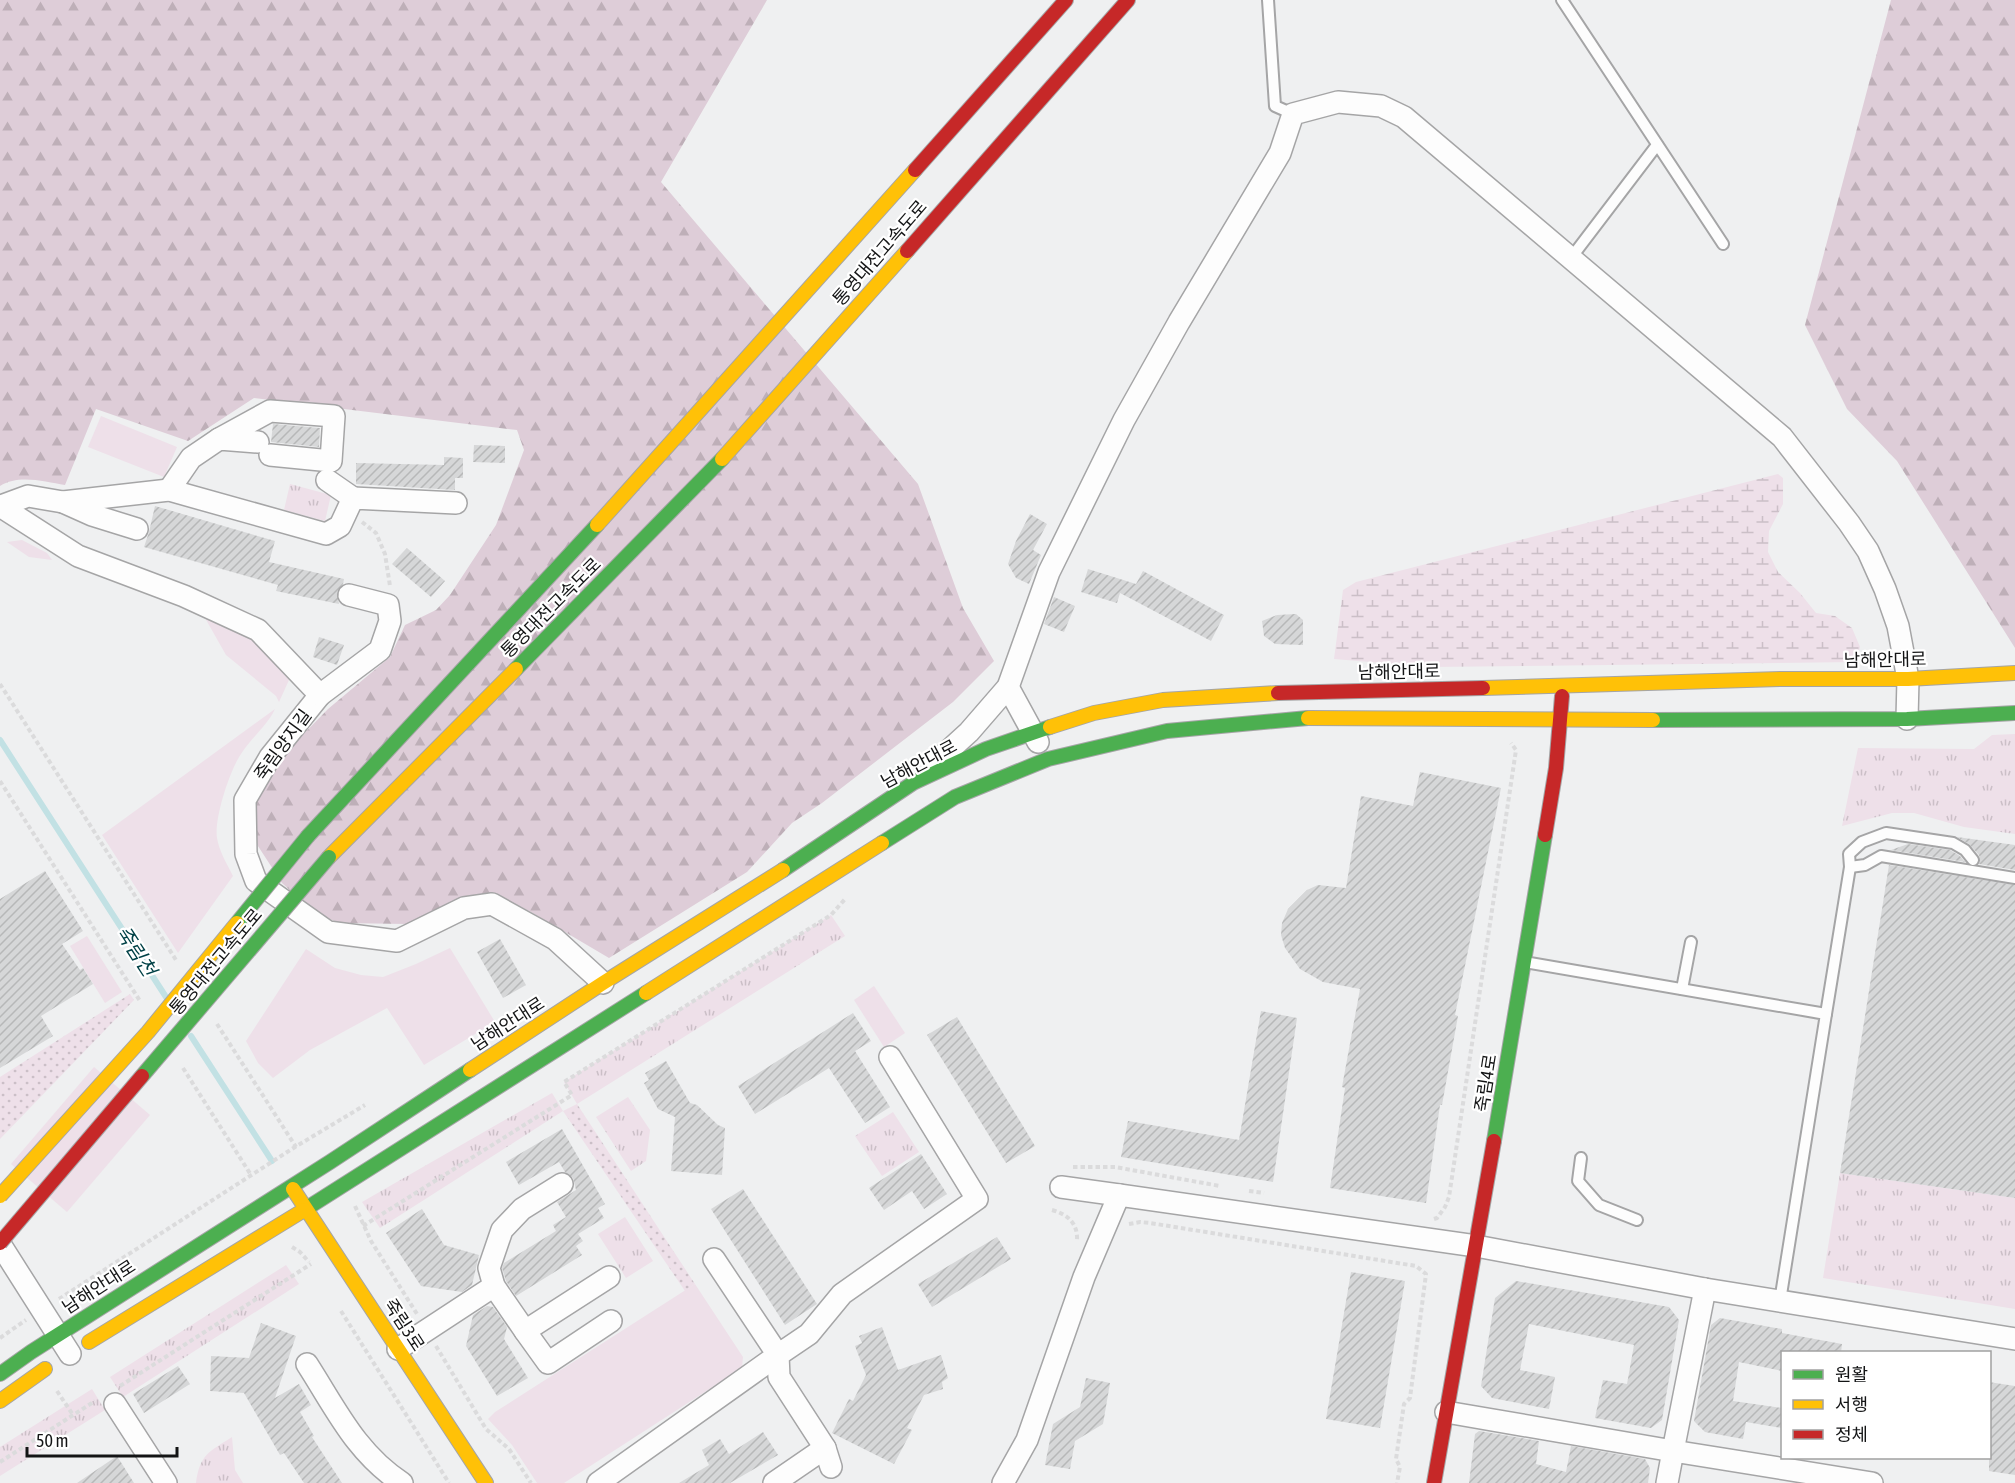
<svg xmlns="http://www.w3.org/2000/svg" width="2015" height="1483" font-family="'Asap Condensed','Noto Sans KR',sans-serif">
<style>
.grass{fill:url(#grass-dots)}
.forest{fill:url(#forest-firs)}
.wetland{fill:url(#wetland-marsh)}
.park{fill:url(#park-tufts)}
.garden{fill:#eee0e9}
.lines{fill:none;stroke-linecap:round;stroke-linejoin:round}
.stream{stroke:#c2e1e4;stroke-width:6}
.building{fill:url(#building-hatch)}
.lane-casing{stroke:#a5a5a6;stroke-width:14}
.street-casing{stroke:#a5a5a6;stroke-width:24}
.fast-casing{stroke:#a5a5a6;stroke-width:16}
.slow-casing{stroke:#a5a5a6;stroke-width:16}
.jam-casing{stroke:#a5a5a6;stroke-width:16}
.path{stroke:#dbdbdc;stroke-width:4;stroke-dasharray:4.5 3;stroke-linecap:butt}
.lane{stroke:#fdfdfd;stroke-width:10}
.street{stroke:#fdfdfd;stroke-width:21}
.fast{stroke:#4caf50;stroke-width:14}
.slow{stroke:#ffc107;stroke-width:14}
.jam{stroke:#c62828;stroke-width:14}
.fast-bridge-casing{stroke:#a5a5a6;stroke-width:16;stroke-linecap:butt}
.slow-bridge-casing{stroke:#a5a5a6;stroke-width:16;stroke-linecap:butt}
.jam-bridge-casing{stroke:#a5a5a6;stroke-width:16;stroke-linecap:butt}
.fast-bridge{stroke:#4caf50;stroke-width:14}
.slow-bridge{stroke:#ffc107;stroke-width:14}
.jam-bridge{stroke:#c62828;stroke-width:14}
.labels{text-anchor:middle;stroke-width:4.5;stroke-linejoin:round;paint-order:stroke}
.street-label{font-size:18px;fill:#131415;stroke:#fff}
.water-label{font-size:20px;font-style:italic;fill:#004146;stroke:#fff}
</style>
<defs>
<pattern id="grass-dots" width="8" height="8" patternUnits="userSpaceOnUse" patternTransform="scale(1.5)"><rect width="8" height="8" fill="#eee0e9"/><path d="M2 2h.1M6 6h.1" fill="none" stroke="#cbbfc7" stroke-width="1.8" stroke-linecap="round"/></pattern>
<pattern id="forest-firs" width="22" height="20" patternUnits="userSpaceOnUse" patternTransform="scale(1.5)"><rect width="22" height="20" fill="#decdd8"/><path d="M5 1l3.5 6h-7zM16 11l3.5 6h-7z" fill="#beafb8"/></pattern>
<pattern id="wetland-marsh" width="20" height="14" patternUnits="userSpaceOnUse" patternTransform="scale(1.5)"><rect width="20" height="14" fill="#eee0e9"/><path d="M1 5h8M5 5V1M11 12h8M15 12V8" fill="none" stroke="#cbbfc7"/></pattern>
<pattern id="park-tufts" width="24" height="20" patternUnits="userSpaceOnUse" patternTransform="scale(1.5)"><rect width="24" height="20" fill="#eee0e9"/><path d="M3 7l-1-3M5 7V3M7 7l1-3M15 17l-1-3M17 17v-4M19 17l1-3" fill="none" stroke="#cbbfc7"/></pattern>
<pattern id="building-hatch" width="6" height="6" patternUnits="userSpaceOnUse" patternTransform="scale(1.5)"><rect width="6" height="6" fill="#d6d7d8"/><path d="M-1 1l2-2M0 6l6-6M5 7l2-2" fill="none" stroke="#b7b8b8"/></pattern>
</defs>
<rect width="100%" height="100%" fill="#eff0f1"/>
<!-- grass -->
<g class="grass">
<path d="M130,994L134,1000L0,1139V1077Z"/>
<path d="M577,1104L695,1284L685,1291L563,1111Z"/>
</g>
<!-- forest -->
<g class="forest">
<path d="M0,0H767L661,182L918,484L963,608L994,661L953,702L822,803L792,823L747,872L609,958L531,912L497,895L470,896L407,924L340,923L316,914L282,883L256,843L255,798L288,750L328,709L390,657L405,625L436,610L450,595L496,525L524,450L517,430L254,398L188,441L96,409L65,485C45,482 19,474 0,486Z"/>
<path d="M1891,0H2015V648L1897,461L1847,409L1805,325Z"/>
</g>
<!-- wetland -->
<path class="wetland" d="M1778,474L1783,478V504L1769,531L1768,552L1778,572L1800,593L1816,613L1835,616L1852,628L1860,647L1856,662L1431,667L1334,659L1343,590L1356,582Z"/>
<!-- park -->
<g class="park">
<path d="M290,484L331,495L325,521L284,510Z"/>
<path d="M2015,734V834L1964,827L1914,813H1892L1842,826L1858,748L1974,749L1992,735Z"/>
<path d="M831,915L845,936L577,1104L564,1082Z"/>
<path d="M552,1093L563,1111L380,1228L362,1202Z"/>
<path d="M628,1097L650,1130L646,1161L631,1171L596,1117Z"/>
<path d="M893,1112L919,1152L882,1176L855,1136Z"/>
<path d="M1840,1173L2015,1198V1309L1823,1278Z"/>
<path d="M625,1217L653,1261L626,1278L598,1234Z"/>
<path d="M286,1265L299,1284L123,1397L110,1377Z"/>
<path d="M92,1389L105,1410L0,1476V1447Z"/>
<path d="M232,1437L235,1470L243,1483H196C200,1454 209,1452 232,1437Z"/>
</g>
<!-- garden -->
<g class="garden">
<path d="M101,416L177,447L164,477L88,447Z"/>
<path d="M22,540L47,553L52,560L29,557L7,542Z"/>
<path d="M205,618C239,625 275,647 289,680L279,702L276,696L226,655Z"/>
<path d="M275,709C267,726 251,738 241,754C230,770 214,818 217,838C219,851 227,864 233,876L178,953L102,835Z"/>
<path d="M87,936L122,992L105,1003L70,946Z"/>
<path d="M450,948L495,1022L424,1065L387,1008L310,1050L273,1078L258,1063L246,1041L306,949L335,968L361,975L383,977L416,964Z"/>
<path d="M874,986L905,1033L884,1047L854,1000Z"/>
<path d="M94,1067L150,1115L67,1212L11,1164Z"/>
<path d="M695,1284L743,1357L742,1368L564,1483H537L512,1445L488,1419L495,1412Z"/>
</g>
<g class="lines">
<!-- stream -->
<g class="stream">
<path d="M0,740L166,997"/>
<path d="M191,1036L272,1161"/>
</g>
</g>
<!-- building -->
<g class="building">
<path d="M273,424L320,428L319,447L271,442Z"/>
<path d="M474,445L505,446V463L473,462Z"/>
<path d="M444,457L463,458V478H455V490L356,484V463L444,465Z"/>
<path d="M155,506L275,541L269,562L344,579L343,584L337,592L339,604L276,591L278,585L144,547L149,532Z"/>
<path d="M1030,514L1047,524L1033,550L1041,555L1029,584L1016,578L1008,564L1016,541Z"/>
<path d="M407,548L445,581L431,597L392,564Z"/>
<path d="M1088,569L1136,584L1143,571L1224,615L1211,641L1120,593L1117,603L1081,592Z"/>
<path d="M1054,597L1075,606L1064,632L1044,624Z"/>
<path d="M1296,614L1303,620V645L1275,644L1264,636L1262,621L1277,615Z"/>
<path d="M319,637L344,645L337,665L313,657Z"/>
<path d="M1420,772L1501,788L1455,1015L1458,1016L1442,1105H1440L1426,1203L1330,1188L1345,1088L1342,1087L1360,989L1323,982L1300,969L1285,948L1281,935L1282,923L1288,909L1307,890L1318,885L1346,888L1361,796L1413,806Z"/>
<path d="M1957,837L2015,845V870L1979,864L1980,859L1979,855L1969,844Z"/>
<path d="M1908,844L1950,850L1960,856L1965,862L1891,850Z"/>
<path d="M1889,865L2015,885V1198L1840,1173Z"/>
<path d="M45,871L83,931L62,944L80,970L83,968L93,984L41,1016L53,1036L0,1068V899Z"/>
<path d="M500,939L526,985L503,998L477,952Z"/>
<path d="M1261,1011L1297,1018L1273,1182L1121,1157L1128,1121L1239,1140Z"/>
<path d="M853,1013L871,1041L855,1051L890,1107L865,1123L829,1068L755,1114L738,1086Z"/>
<path d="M957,1017L1035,1146L1006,1163L927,1035Z"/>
<path d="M666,1061L690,1103L697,1105L718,1125L725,1128L722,1175L671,1171L675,1117L658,1109L644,1083L649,1080L645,1073Z"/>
<path d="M562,1129L605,1204L598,1208L604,1218L578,1234L583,1241L576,1246L582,1255L516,1296L506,1281L502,1268L504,1263L556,1231L553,1225L566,1217L557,1202L576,1190L573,1178L565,1172L559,1162L519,1185L506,1162Z"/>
<path d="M921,1154L947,1194L924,1209L912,1191L884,1210L869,1188Z"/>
<path d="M743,1189L817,1304L785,1325L711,1209Z"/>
<path d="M422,1209L444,1245L479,1255L472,1285L462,1292L421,1286L386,1233Z"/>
<path d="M997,1237L1011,1259L932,1307L918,1284Z"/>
<path d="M1351,1272L1405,1281L1380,1428L1326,1419Z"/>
<path d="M1516,1281L1669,1307L1679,1320L1662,1420L1651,1428L1595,1418L1603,1380L1627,1384L1634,1345L1529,1324L1520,1370L1555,1377L1549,1409L1492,1398L1481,1386L1495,1298Z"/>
<path d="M487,1306L493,1307L507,1327L504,1339L528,1378L497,1396L466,1346L473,1315Z"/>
<path d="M1720,1318L1782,1329V1333L1842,1344L1841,1353H1782V1371L1739,1362L1733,1401L1782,1408V1428L1746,1422L1743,1439L1705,1432L1694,1421L1711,1325Z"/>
<path d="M261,1323L296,1336L275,1398L299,1384L311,1405L300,1412L314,1436L312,1437L342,1483H304L284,1453L280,1455L244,1393L210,1391L211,1356L249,1358Z"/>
<path d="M882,1327L898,1370L941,1355L948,1378L942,1382L943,1389L924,1395L907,1428L912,1430L894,1464L832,1433L849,1399L853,1401L866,1375L855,1346L862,1343L859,1336Z"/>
<path d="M178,1366L190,1384L144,1413L133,1394Z"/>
<path d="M1086,1378L1110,1383L1103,1424L1075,1441L1070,1469L1045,1465L1053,1424L1080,1407Z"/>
<path d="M1989,1382L2015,1386V1475L1989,1471Z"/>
<path d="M1479,1431L1539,1441L1536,1464L1566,1472L1571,1446L1645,1459L1650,1468L1648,1483H1469L1475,1434Z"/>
<path d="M763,1432L778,1455L730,1483H679L709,1465L702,1450L720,1439L729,1454Z"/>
<path d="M117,1456L134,1483H77Z"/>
</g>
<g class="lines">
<!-- lane casing -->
<g class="lane-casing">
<g id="lane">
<path d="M1268,0L1275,106L1293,114"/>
<path d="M1562,0L1723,244"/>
<path d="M1571,258L1657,145"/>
<path d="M1850,867L1865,865L1881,856L2015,878"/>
<path d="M1524,962L1826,1014L1780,1301"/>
<path d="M1682,989L1691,942"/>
<path d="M1826,1014L1850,867L1849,854L1862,842L1886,833L1953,843L1965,850L1973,860"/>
<path d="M1581,1158L1578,1181L1599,1205L1637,1220"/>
</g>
</g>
<!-- street casing -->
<g class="street-casing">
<g id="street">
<path d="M219,439L270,411L334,416L331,461L270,455"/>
<path d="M327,480L353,498"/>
<path d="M169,490L191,458L219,439L258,442"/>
<path d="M63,502L169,490L326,534L340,526L353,498L456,503"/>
<path d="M0,506L78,556L184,596L258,630L320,695L270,757L245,800L246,854L256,881L328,932L397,941L464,908L492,904L555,939L603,983"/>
<path d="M1,506L28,496L63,502L92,515L137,529"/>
<path d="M1008,687L1038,742"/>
<path d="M320,695L380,650L390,621L388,605L349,595"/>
<path d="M935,763L969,732L1008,687L1049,572L1124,420L1179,322L1280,153L1293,114L1338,102L1381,106L1404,117L1782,437L1849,523L1868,551L1885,589L1898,626L1908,679L1907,719"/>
<path d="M562,1184L522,1209L502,1230L489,1268L494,1286L525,1331L609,1277"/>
<path d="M1061,1187L1119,1195"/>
<path d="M0,1244L70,1354"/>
<path d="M525,1331L548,1363L611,1321"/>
<path d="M398,1349L494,1286"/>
<path d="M307,1364C336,1409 356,1453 402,1483"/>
<path d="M115,1404L166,1483"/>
<path d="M1446,1412L1673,1451L1705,1289"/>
<path d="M831,1467L825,1448L779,1377L778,1355L809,1334L842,1294L977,1199L890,1057"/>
<path d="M598,1483L778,1355L714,1259"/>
<path d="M774,1483L825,1448"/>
<path d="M1003,1483L1027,1440L1084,1277L1119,1195L1476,1246L1705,1289L2015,1339"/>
<path d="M1667,1483L1673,1451L1872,1483"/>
</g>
</g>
<!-- fast casing -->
<g class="fast-casing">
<g id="fast">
<path d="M516,669L722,459"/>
<path d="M1653,720L1907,719L2015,713"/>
<path d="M308,836L597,525"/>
<path d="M882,843L955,797L1048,759L1167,731L1308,718"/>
<path d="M783,870L913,783L986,749L1050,727"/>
<path d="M1494,1141L1545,835"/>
<path d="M304,1210L646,993"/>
<path d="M0,1374L31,1352L330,1162L470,1070"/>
</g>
</g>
<!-- slow casing -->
<g class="slow-casing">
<g id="slow">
<path d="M722,459L907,251"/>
<path d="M597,525L915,170"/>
<path d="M1483,688L1781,679H1908L2015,673"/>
<path d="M1308,718L1653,720"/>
<path d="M1050,727L1094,713L1163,700L1278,693"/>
<path d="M329,857L516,669"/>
<path d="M646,993L882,843"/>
<path d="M470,1070L603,983L783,870"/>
<path d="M293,1189L486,1483"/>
<path d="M89,1342L304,1210"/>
<path d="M0,1401L45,1369"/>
</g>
</g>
<!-- jam casing -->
<g class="jam-casing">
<g id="jam">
<path d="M915,170L1066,0"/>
<path d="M907,251L1128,0"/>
<path d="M1278,693L1483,688"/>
<path d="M1545,835L1556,768L1562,696"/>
<path d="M1434,1483L1494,1141"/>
</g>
</g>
<!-- path -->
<g class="path">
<path d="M362,522L376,533L385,554L390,586"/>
<path d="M0,684L176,960"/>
<path d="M0,781L140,1001"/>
<path d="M217,1024L296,1147"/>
<path d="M183,1068L251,1175"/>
<path d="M1073,1167H1115L1220,1186"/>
<path d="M1249,1191L1264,1193"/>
<path d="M355,1206L371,1241L417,1314"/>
<path d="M1052,1210C1067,1214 1078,1223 1077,1240"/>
<path d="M1434,1219L1437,1218L1445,1207L1449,1197L1516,750L1511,743"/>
<path d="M1129,1224L1140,1222L1150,1223L1416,1266L1426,1274L1410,1398L1404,1404L1396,1459L1400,1467L1397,1483"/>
<path d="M363,1226L572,1095L564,1082L831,915L846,898"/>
<path d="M292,1247L300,1252L309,1262"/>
<path d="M59,1299L295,1147L365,1105"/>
<path d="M341,1311L449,1483"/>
<path d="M0,1338L26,1320"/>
<path d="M436,1346L486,1429L509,1449L531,1483"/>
<path d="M120,1386L311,1264"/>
<path d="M57,1391L73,1415"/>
<path d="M0,1462L95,1401"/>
</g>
<!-- lane -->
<use href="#lane" class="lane"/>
<!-- street -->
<use href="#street" class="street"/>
<!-- fast -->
<use href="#fast" class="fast"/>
<!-- slow -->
<use href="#slow" class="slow"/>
<!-- jam -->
<use href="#jam" class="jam"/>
<!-- fast-bridge casing -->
<g class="fast-bridge-casing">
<g id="fast-bridge">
<path d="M237,923L308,836"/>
<path d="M142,1076L329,857"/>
</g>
</g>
<!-- slow-bridge casing -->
<g class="slow-bridge-casing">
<path id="slow-bridge" d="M0,1196L148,1032L237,923"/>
</g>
<!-- jam-bridge casing -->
<g class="jam-bridge-casing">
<path id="jam-bridge" d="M0,1243L142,1076"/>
</g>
<!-- fast-bridge -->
<use href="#fast-bridge" class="fast-bridge"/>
<!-- slow-bridge -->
<use href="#slow-bridge" class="slow-bridge"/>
<!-- jam-bridge -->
<use href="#jam-bridge" class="jam-bridge"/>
</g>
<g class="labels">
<!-- street labels -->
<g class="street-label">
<text transform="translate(880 253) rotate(-49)" y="6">통영대전고속도로</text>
<text transform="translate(551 608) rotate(-45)" y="6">통영대전고속도로</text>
<text transform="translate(1885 660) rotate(-1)" y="6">남해안대로</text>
<text transform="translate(1399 672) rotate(-1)" y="6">남해안대로</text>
<text transform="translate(283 745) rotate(-54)" y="6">죽림양지길</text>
<text transform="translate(919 764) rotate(-28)" y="6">남해안대로</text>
<text transform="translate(216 962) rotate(-50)" y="6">통영대전고속도로</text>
<text transform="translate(508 1024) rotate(-33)" y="6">남해안대로</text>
<text transform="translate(1486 1083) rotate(-81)" y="6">죽림4로</text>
<text transform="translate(99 1287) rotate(-33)" y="6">남해안대로</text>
<text transform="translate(404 1325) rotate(57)" y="6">죽림3로</text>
</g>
<!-- water labels -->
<g class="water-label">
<text transform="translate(136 951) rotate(57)" y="7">죽림천</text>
</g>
</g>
<!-- legend -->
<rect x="1781" y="1351" width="210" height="108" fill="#ffffff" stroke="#a1a1a1" stroke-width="1.5"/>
<rect x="1793" y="1370" width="30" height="9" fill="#4caf50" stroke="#a1a1a1" stroke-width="1.5"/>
<text x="1835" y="1381" font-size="18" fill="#131415">원활</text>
<rect x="1793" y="1400" width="30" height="9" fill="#ffc107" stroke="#a1a1a1" stroke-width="1.5"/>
<text x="1835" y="1411" font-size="18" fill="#131415">서행</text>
<rect x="1793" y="1430" width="30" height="9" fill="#c62828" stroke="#a1a1a1" stroke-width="1.5"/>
<text x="1835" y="1441" font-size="18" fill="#131415">정체</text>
<!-- scale -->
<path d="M27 1447v9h150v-9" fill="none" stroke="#131415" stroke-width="3"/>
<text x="36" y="1447" font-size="18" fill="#131415" stroke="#ffffff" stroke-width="4.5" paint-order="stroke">50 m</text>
</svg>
